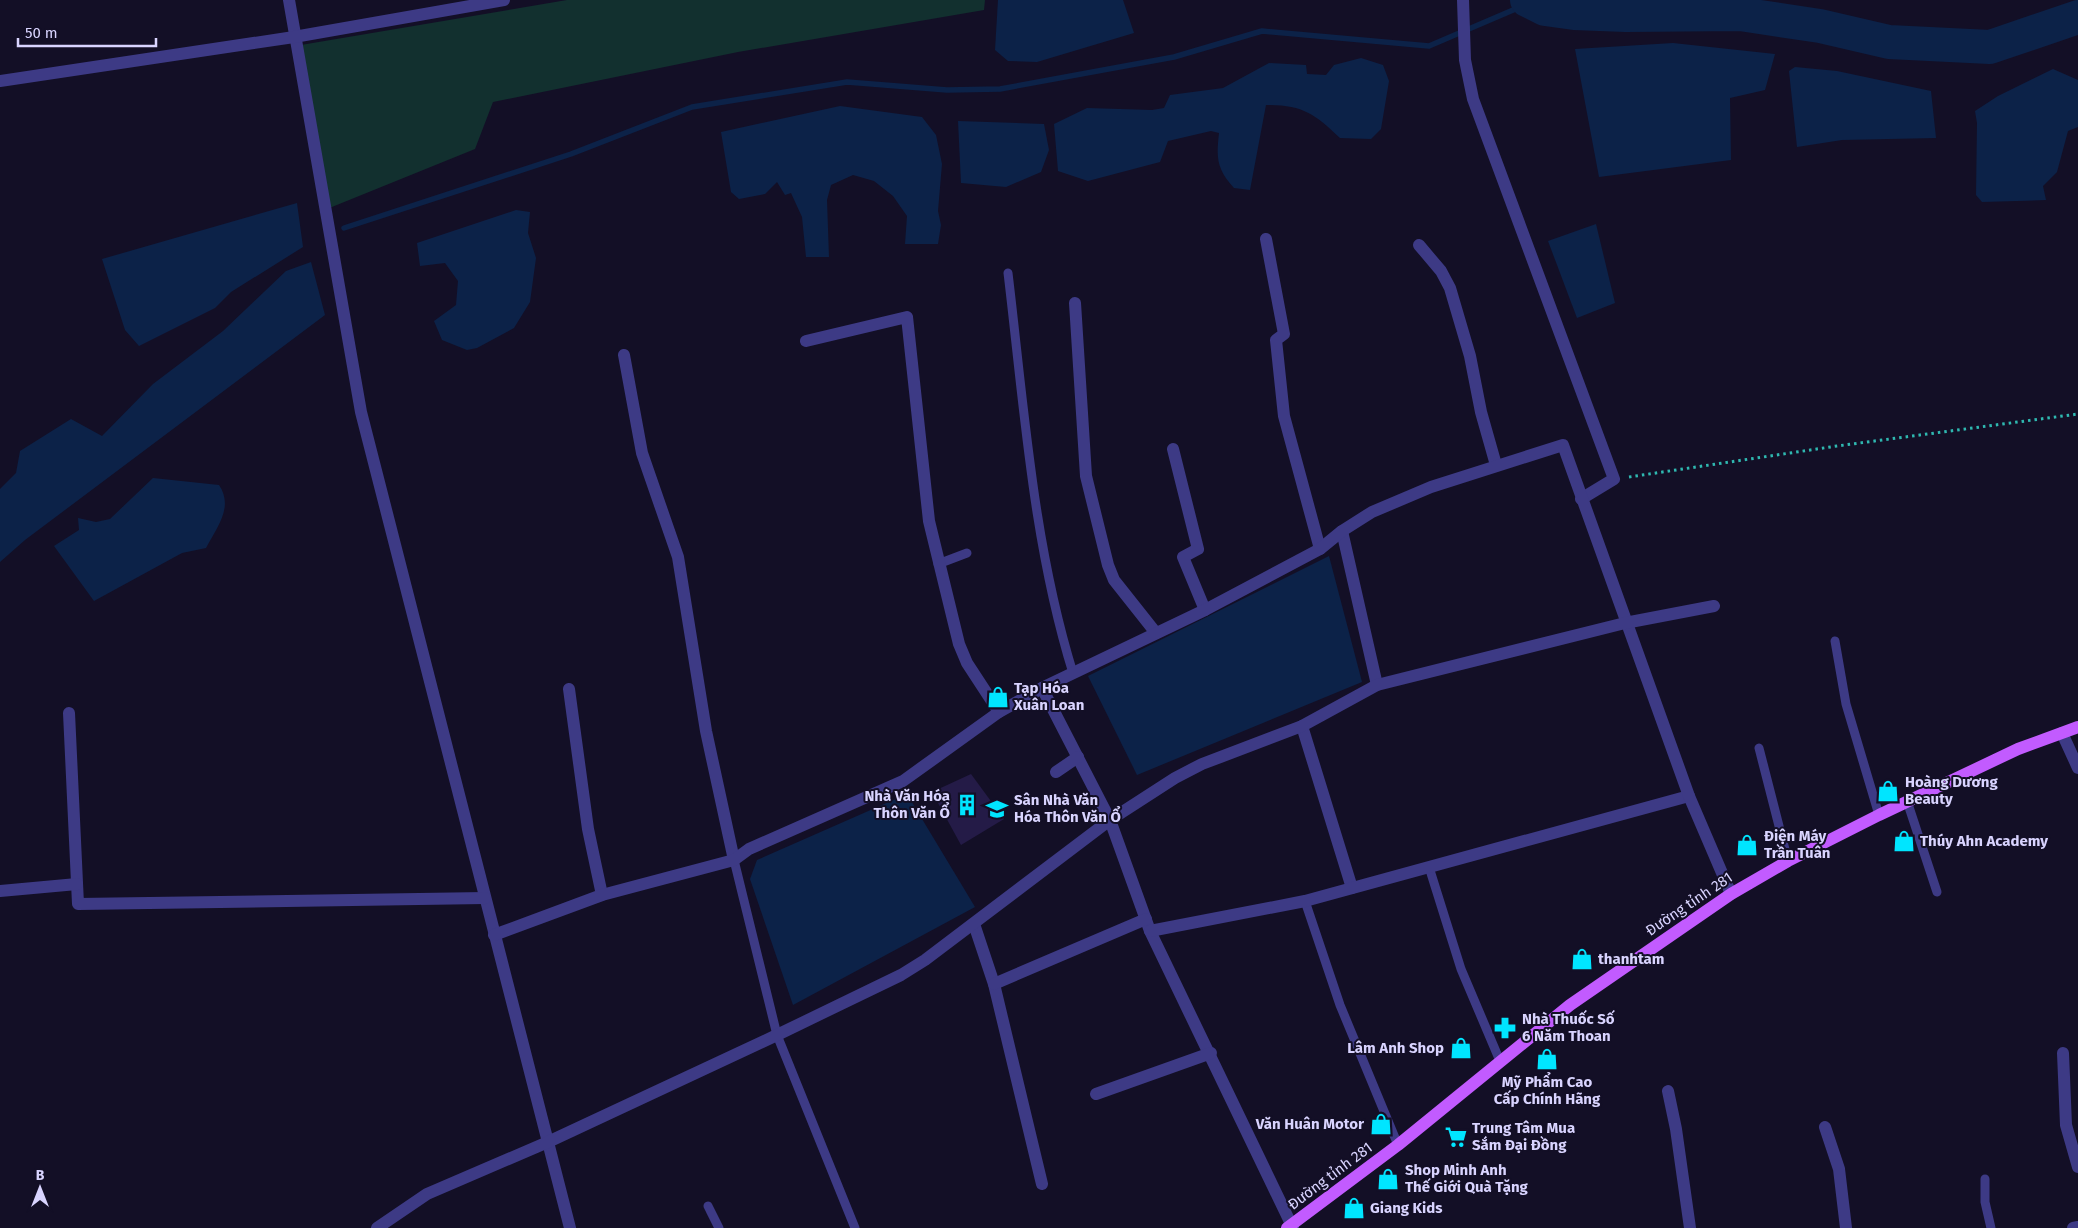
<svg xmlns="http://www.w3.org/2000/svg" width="2078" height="1228" font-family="'Fira Sans',sans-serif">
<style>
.green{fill:#12302f}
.water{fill:#0c2248}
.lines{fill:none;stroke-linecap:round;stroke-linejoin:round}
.stream{stroke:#0c2248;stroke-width:5.5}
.river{stroke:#0c2248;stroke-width:34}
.building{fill:#241b47}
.path{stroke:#2fb8b0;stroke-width:3;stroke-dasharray:2.5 4;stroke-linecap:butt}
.service{stroke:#3d3a85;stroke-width:9}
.minor{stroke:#3d3a85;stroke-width:12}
.primary{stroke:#c25bff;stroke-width:12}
.labels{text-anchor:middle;stroke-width:4;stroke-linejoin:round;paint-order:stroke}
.poi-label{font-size:15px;font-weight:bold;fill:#d9d4ff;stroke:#130f26;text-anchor:start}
.street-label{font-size:15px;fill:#d9d4ff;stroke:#130f26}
</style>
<rect width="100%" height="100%" fill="#130f26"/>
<!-- green -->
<path class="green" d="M567,0H985L984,10L738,52L493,102L475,149L322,211L295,46Z"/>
<!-- water -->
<g class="water">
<path d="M998,0H1123L1134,33L1037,62L1008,61L995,50Z"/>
<path d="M1673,43L1775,54L1765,90L1730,98L1731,160L1599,177L1575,49Z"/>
<path d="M1361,58L1383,65L1389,81L1381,129L1371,139L1340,138C1314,113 1302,105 1266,105L1250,190L1234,188C1217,169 1216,159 1219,133L1211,131L1168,141L1160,162L1088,181L1058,171L1054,124L1087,108L1152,110L1164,108L1170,95L1223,88L1269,63L1306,65L1307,74L1326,75L1334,65Z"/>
<path d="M1795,67L1837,71L1931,91L1936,138L1842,140L1797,147L1789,71Z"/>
<path d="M2053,69L2078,80V127L2068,131L2057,172L2043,186L2046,200L1982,202L1976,195L1977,123L1975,111L1998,96Z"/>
<path d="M840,106L922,117L936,135L942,164L938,211L941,225L938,244H905L907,216L893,196L874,181L853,175L831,185L827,200L829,257H806L802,217L791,193L785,195L777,182L765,194L739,199L731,192L721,132Z"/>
<path d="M958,121L1044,124L1049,150L1041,172L1006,187L961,183Z"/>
<path d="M297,203L303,247L231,292L215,308L139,346L125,330L102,259Z"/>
<path d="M516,210L530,212L528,233L536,258L530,302L514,328L477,348L467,350L442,340L434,321L456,305L458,281L445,263L420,266L417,243Z"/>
<path d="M1596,224L1615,303L1577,318L1548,241Z"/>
<path d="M311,262L325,315L25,540L0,562V489L16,473L20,451L71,419L102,436L153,384L223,331L286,271Z"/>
<path d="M153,478L219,485C234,507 217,527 206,548L182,553L94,601L54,546L79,530L78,518L96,522L110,519Z"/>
<path d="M1329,556L1362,682L1137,775L1088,676Z"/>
<path d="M907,794L975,907L793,1005L750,879L757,860Z"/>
</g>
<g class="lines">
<!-- stream -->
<path class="stream" d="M344,228L571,154L692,107L847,82L947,90L1000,89L1174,57L1262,31L1429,46L1532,2"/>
<!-- river -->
<path class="river" d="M1527,0L1545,9L1574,13L1626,15L1740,14L1820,26L1889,42L1990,47L2078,17"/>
</g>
<!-- building -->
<path class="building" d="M971,774L1004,819L961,845L932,792Z"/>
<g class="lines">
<!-- path -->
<path class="path" d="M1629,477L1837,446L2078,414"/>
<!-- service -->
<g class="service">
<path d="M1008,273C1024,406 1033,544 1073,673"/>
<path d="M938,564L967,553"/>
<path d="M1835,641L1846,704L1879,815"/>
<path d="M1759,748L1788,861"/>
<path d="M1907,801L1937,892"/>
<path d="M734,860L777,1035L855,1228"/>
<path d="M1429,867L1461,969L1500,1061"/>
<path d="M1305,901L1340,1005L1398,1145"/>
<path d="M1985,1179V1202L1991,1228"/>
<path d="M708,1206L719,1228"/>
</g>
<!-- minor -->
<g class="minor">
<path d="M289,0L361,412L570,1228"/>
<path d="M1463,0L1465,60L1473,99L1614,479L1581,499"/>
<path d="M0,81L294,37L504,0"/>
<path d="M1266,239L1284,334L1276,340L1284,416L1320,549"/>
<path d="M1419,245L1441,271L1450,288L1470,356L1481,412L1496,465"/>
<path d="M1075,303L1086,476L1108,565L1114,580L1156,633"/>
<path d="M806,341L907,317L929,521L959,644L967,663L999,712"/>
<path d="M624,355L642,453L678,557L706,731L734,860"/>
<path d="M1173,449L1198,549L1183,557L1205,610"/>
<path d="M1342,531L1377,685"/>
<path d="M1042,688L1110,820L1150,931L1293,1228"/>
<path d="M569,689L588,829L602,895"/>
<path d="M69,713L78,904L485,898"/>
<path d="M1302,726L1352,888"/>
<path d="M2062,733L2078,768"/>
<path d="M1056,772L1078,757"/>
<path d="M0,891L77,884"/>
<path d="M974,924L994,984L1042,1184"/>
<path d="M1150,931L1305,901L1689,796"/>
<path d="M494,935L602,895L734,860L749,849L903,781L999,712L1042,688L1205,610L1320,549L1342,531L1372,512L1431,487L1563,445L1689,796L1731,894"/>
<path d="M994,984L1146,919"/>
<path d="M2063,1053L2066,1125L2078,1167"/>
<path d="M1668,1091L1676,1129L1690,1228"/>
<path d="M1096,1094L1211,1053"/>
<path d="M1825,1127L1839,1169L1846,1228"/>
<path d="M377,1228L427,1194L548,1142L777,1035L901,975L925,960L1110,820L1175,778L1202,764L1302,726L1377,685L1625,623L1714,606"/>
<path d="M2073,1228L2078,1227"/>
</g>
<!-- primary -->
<path class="primary" d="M1287,1228L1398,1145L1570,1005L1731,894L1788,861L1879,815L2018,749L2078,727"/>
</g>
<!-- icons -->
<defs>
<g id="shop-bare" transform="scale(1.725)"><path d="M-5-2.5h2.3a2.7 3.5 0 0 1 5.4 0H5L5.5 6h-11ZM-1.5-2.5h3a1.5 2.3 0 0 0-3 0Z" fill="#00e5ff" stroke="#130f26" stroke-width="2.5" paint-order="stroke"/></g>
<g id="building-bare" transform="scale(1.725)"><path d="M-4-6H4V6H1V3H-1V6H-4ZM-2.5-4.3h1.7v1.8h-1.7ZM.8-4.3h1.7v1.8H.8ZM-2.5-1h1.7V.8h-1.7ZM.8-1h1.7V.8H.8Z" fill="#00e5ff" stroke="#130f26" stroke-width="2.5" paint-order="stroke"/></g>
<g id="school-bare" transform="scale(1.725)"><path d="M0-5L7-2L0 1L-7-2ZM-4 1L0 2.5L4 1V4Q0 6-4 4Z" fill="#00e5ff" stroke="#130f26" stroke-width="2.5" paint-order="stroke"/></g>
<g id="pharmacy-bare" transform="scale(1.725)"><path d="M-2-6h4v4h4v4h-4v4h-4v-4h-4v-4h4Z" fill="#00e5ff" stroke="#130f26" stroke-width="2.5" paint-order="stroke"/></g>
<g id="supermarket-bare" transform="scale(1.725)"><path d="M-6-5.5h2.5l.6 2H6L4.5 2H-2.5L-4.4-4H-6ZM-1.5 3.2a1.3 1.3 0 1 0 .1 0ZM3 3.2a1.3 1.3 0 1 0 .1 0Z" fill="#00e5ff" stroke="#130f26" stroke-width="2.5" paint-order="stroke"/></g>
</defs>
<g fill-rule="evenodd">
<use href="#shop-bare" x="998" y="697"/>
<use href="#shop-bare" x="1888" y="791"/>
<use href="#building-bare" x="967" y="805"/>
<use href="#school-bare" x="997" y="809"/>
<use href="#shop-bare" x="1904" y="841"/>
<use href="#shop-bare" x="1747" y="845"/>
<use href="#shop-bare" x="1582" y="959"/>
<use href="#pharmacy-bare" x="1505" y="1028"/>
<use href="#shop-bare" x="1461" y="1048"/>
<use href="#shop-bare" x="1547" y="1059"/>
<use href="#shop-bare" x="1381" y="1124"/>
<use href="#supermarket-bare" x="1456" y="1137"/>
<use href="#shop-bare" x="1388" y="1179"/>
<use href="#shop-bare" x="1354" y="1208"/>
</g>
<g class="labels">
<!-- poi labels -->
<g class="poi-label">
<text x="1014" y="693">Tạp Hóa<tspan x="1014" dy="17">Xuân Loan</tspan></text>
<text x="1905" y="787">Hoàng Dương<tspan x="1905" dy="17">Beauty</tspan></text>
<text x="950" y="801" text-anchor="end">Nhà Văn Hóa<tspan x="950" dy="17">Thôn Văn Ổ</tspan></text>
<text x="1014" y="805">Sân Nhà Văn<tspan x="1014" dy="17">Hóa Thôn Văn Ổ</tspan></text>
<text x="1764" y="841">Điện Máy<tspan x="1764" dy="17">Trần Tuân</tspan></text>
<text x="1920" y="846">Thúy Ahn Academy</text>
<text x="1598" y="964">thanhtam</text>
<text x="1522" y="1024">Nhà Thuốc Số<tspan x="1522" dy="17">6 Năm Thoan</tspan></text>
<text x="1444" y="1053" text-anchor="end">Lâm Anh Shop</text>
<text x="1547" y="1087" text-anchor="middle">Mỹ Phẩm Cao<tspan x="1547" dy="17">Cấp Chính Hãng</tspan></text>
<text x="1364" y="1129" text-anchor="end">Văn Huân Motor</text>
<text x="1472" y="1133">Trung Tâm Mua<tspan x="1472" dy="17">Sắm Đại Đồng</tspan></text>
<text x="1405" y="1175">Shop Minh Anh<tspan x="1405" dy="17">Thế Giới Quà Tặng</tspan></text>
<text x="1370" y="1213">Giang Kids</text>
</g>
<!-- street labels -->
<g class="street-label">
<text transform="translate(1689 904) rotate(-34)" y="5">Đường tỉnh 281</text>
<text transform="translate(1330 1176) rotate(-37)" y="5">Đường tỉnh 281</text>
</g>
</g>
<!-- north arrow -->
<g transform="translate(40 1188)" stroke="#130f26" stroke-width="4" paint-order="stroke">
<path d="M0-4L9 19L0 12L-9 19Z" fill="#d9d4ff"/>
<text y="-8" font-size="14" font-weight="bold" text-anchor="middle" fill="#d9d4ff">B</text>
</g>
<!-- scale -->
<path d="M18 38v8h138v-8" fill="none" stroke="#d9d4ff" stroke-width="2.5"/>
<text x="25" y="38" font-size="15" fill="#d9d4ff" stroke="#130f26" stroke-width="4" paint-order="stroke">50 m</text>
</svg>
